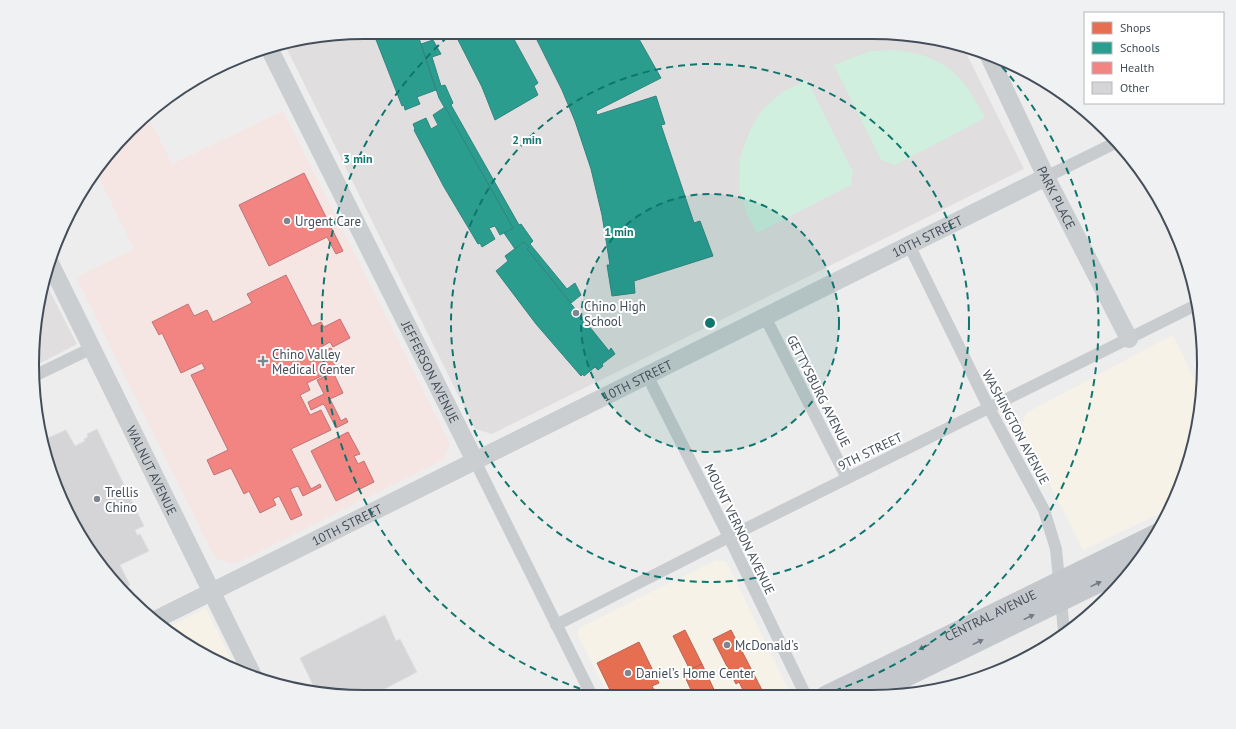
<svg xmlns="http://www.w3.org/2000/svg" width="1236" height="729" font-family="'PT Sans',sans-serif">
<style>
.commercial{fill:#f6f2e8}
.education{fill:#e0dedf}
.medical{fill:#f5e6e3}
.green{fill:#d0efde}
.shops{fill:#e76f51;stroke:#b66554}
.schools{fill:#2a9d8f;stroke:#32857f}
.health{fill:#f28482;stroke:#be7476}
.building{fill:#d5d5d7;stroke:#dfdfe0}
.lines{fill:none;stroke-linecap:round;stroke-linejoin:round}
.street{stroke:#c9cccf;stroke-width:12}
.secondary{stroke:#caced1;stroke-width:18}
.primary{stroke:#c4c8cd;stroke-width:20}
.oneway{fill:#717982}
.ring{fill:none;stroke:#0f766e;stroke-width:2;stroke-dasharray:7 5}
.poi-dot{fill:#80868d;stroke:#fff;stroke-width:1.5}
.labels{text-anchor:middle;stroke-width:4;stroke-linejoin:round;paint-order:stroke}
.street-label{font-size:13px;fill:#444e5a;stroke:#fff}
.poi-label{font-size:13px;fill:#444e5a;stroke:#fff;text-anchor:start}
.rim{fill:none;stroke:#444e5a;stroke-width:2}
.centre{fill:#0f766e;stroke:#fff;stroke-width:2}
.ring-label{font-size:12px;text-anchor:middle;font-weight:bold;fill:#0f766e;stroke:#fff;stroke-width:4;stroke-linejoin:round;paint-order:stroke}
</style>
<rect width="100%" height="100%" fill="#eeeded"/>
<!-- commercial -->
<g class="commercial">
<path d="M1173,335L1201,393L1198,429L1179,492L1169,509L1083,550L1021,428L1026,413Z"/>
<path d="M716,560L726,562L729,567L788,689L785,696H609L578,636V631L579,628Z"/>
<path d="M206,608L236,669L180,641L166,628Z"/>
</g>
<!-- education -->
<g class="education">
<path d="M365,32L893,33L963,47L1024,169L492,434L475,429L285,45Z"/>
<path d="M43,278L77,344L35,366Z"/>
</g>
<!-- medical -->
<path class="medical" d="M283,111L450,444L444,459L234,564L215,558L76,277L134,249L96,172L148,116L172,164Z"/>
<!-- green -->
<g class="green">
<path d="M897,50C907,52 918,53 927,57C958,68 971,91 985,118L895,165L881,160L834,65L870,51Z"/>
<path d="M807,80L853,172L851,185L757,233L747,215L739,187L740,158L750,130L763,109L784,91Z"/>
</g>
<!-- shops -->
<g class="shops">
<path d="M685,630L702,664L690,670L673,636Z"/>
<path d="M731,630L762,690L750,696H746L739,682L736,684L713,639Z"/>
<path d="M639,642L659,683L652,686L657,696H613L597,663Z"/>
<path d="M702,664L717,696H694L683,673Z"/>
</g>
<!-- schools -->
<g class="schools">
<path d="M373,32H417L436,90L417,97L420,104L405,110L404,105L402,106Z"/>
<path d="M454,32H510L538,83L534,86L538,95L495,120L482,87Z"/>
<path d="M533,32H635L661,78L596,111L597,115L656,96L665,124L661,125L694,223L700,221L713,256L634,281L635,293L612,296L607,265H610L602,215L591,169L575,121L562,90Z"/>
<path d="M433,40L441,54L432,57L441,86L445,85L453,103L451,105L519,225L521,224L533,241L530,244L567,289L575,283L581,295L571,303L527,249L529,247L524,242L515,249L504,233L513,228L439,98L421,44Z"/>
<path d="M445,107L513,228L500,235L495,226L489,228L495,239L482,247L480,243L478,244L444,187L414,130L415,129L413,124L426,118L431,129L438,125L433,115Z"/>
<path d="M524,242L529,247L527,249L609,351L611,348L615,354L602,364L603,366L598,370L595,367L584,376L583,374L581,376L536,324L496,271L508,261L505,256Z"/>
</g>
<!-- health -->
<g class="health">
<path d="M304,173L343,251L336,254L327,237L269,266L239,205Z"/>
<path d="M286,275L312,326L321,322L324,327L340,319L350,338L333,347L330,342L321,347L323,351L331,348L338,362L332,366L334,370L307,383L310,390L300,395L310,415L321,410L331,430L291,449L311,489L320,484L321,487L303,496L298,486L290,489L302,515L291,520L279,496L273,499L276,505L260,513L249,491L244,494L231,468L214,475L207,460L228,450L191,375L205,369L202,363L181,373L162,333L159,335L152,322L188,304L194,316L207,310L213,322L252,303L247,294Z"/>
<path d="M333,372L343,393L330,399L341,421L346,418L348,422L336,428L325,406L323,404L311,410L308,402L324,394L317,380Z"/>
<path d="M348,432L360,454L354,456L358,464L364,461L374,482L336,501L311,451Z"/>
</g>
<!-- building -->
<g class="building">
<path d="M97,429L144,526L135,530L137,535L140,534L149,551L120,565L130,585L124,588L101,567L50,472L43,440L66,430L75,446L85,441L84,439L88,437L87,434Z"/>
<path d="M385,615L396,641L400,639L417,672L371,696H343L316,691L300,658Z"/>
</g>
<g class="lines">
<!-- street -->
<g class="street">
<path d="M1046,177L1117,142"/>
<path d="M909,245L989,408L1044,510L1056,549L1064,632"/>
<path d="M765,317L847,478"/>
<path d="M647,375L729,537L806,696"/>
<path d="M34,376L92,348"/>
<path d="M475,461L592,696"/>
<path d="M556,625L729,537L1198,304"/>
</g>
<!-- secondary -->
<g class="secondary">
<path id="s1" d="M269,48L475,461"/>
<path id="s2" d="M988,54L1046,177L1129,339"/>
<path id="s3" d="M50,263L254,678"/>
<path id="s4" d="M157,619L1046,177"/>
</g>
<!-- primary -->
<g class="primary">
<path id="s5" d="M825,696L1156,534"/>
<path d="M867,696L1135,565"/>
</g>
</g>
<!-- one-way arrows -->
<defs><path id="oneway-solid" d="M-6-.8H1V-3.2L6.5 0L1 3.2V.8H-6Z"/></defs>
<g class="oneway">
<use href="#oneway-solid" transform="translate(1096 584) rotate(-26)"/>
<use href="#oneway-solid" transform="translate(1029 617) rotate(-26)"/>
<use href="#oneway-solid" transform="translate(978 642) rotate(-26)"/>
<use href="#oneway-solid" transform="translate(924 647) rotate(154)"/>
</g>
<!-- distance rings -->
<circle cx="710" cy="323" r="129" fill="#0f766e" fill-opacity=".12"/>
<g class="ring">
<circle cx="710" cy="323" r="129"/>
<circle cx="710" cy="323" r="259"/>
<path d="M603 696A388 388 0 0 1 453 32M994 58A388 388 0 0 1 817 696"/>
</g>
<!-- markers -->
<g class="poi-dot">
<circle cx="287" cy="221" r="4"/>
<circle cx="576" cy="313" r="4"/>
<path d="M261 355h4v4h4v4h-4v4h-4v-4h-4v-4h4z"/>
<circle cx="97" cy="499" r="4"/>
<circle cx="727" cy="645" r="4"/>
<circle cx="628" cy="673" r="4"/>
</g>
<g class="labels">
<!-- street labels -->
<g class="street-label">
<text dy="5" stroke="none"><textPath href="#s2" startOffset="159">PARK PLACE</textPath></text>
<text dy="5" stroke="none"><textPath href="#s4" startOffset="860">10TH STREET</textPath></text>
<text dy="5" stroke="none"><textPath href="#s1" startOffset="362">JEFFERSON AVENUE</textPath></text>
<text dy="5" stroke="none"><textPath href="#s4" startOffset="536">10TH STREET</textPath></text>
<text transform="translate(819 391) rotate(63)" y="5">GETTYSBURG AVENUE</text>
<text transform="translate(1016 427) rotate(62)" y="5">WASHINGTON AVENUE</text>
<text transform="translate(870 451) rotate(-26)" y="5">9TH STREET</text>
<text dy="5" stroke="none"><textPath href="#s3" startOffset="231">WALNUT AVENUE</textPath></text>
<text dy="5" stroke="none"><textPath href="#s4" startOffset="212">10TH STREET</textPath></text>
<text transform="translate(740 529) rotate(64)" y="5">MOUNT VERNON AVENUE</text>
<text dy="5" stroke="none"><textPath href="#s5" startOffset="184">CENTRAL AVENUE</textPath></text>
</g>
<!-- poi labels -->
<g class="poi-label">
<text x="295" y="226">Urgent Care</text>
<text x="584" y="311">Chino High<tspan x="584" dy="15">School</tspan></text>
<text x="272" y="359">Chino Valley<tspan x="272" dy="15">Medical Center</tspan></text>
<text x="105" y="497">Trellis<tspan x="105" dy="15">Chino</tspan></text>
<text x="735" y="650">McDonald's</text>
<text x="636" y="678">Daniel’s Home Center</text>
</g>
</g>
<!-- crop -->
<path d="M0 0H1236V729H0ZM364 39H872A325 325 0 0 1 1197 364V365A325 325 0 0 1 872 690H364A325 325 0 0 1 39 365V364A325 325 0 0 1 364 39Z" fill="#f0f1f2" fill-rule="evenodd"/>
<path class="rim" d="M364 39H872A325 325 0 0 1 1197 364V365A325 325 0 0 1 872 690H364A325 325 0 0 1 39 365V364A325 325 0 0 1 364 39Z"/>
<circle cx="710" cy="323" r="6" class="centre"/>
<g class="ring-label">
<text x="527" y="144">2 min</text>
<text x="358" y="163">3 min</text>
<text x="619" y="236">1 min</text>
</g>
<!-- legend -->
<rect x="1084" y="12" width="140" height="92" fill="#ffffff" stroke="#b4b8bd"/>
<rect x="1092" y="22" width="20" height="12" fill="#e76f51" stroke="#b4b8bd"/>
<text x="1120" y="32" font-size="12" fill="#444e5a">Shops</text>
<rect x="1092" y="42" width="20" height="12" fill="#2a9d8f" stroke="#b4b8bd"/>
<text x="1120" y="52" font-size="12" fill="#444e5a">Schools</text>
<rect x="1092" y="62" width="20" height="12" fill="#f28482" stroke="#b4b8bd"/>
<text x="1120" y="72" font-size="12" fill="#444e5a">Health</text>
<rect x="1092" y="82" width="20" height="12" fill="#d5d5d7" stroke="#b4b8bd"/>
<text x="1120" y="92" font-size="12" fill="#444e5a">Other</text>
</svg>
